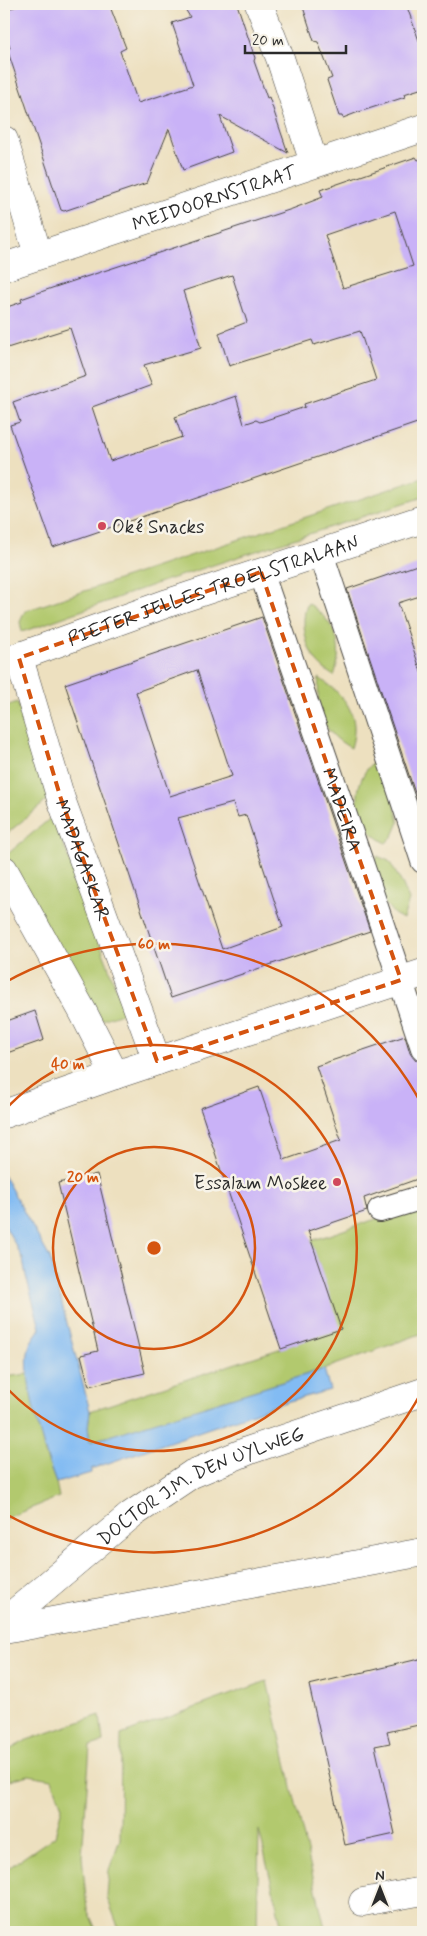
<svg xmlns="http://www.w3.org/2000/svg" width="427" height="1936" font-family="Mynerve,sans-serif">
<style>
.green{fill:#b2c96e;stroke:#6e7a4c}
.water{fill:#82bbf3;stroke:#56738f}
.building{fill:#c9b2f7;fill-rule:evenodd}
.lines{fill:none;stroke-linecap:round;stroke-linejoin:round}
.pedestrian-casing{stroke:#484641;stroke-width:26}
.minor-casing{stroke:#484641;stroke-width:29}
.primary-casing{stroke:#484641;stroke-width:29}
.pedestrian{stroke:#fff;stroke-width:24}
.minor{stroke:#fff;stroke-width:28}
.primary{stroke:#fff;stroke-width:28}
.marked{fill:none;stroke:#d5540f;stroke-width:4;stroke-dasharray:10 6;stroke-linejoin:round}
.ring{fill:none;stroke:#d5540f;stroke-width:2.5}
.poi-dot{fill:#d1495b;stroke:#f7f3e8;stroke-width:2}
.labels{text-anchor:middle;stroke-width:5;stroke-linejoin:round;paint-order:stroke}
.street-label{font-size:19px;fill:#2b2b2b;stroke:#f7f3e8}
.poi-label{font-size:19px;fill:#2b2b2b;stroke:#f7f3e8;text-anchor:start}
.centre{fill:#d5540f;stroke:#f7f3e8;stroke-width:2.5}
.ring-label{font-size:15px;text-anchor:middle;font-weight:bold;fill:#d5540f;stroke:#f7f3e8;stroke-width:5;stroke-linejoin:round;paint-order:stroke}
</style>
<rect width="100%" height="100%" fill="#f7f3e8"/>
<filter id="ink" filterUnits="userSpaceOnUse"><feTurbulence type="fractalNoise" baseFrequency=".02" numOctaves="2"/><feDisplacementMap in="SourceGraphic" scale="10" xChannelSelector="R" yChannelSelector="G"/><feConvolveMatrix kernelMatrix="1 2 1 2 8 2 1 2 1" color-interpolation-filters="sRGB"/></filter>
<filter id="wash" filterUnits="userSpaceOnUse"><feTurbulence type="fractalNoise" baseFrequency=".0096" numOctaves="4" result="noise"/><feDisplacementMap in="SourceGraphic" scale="20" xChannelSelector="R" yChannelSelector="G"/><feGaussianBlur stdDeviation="1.12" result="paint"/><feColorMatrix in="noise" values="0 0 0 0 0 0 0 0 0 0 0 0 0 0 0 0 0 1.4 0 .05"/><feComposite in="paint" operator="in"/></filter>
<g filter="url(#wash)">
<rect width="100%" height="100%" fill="#ede0bf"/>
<!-- green -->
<g class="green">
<path d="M423,478V497L164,581L22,632L20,622L25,611Z"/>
<path d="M308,603C335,622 345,644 334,676C329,673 325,670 321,666C306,653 299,620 308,603Z"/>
<path d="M319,678C346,696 361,715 351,748C321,732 316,711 319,678Z"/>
<path d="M17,702L50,798L4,836V707Z"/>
<path d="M373,762L386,773L399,822L393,836L386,843C378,838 370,833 365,825C353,806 356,778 373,762Z"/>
<path d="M53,816L125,1012L102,1020L4,857Z"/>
<path d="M377,856L389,861L403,885L409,900L403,919L394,914L383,901L374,864Z"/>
<path d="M423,1203V1333L324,1369L90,1442L88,1427L90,1411L340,1329L311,1241Z"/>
<path d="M28,1374L45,1454L56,1483L59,1497L4,1519V1377Z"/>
<path d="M267,1681L326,1932H283L259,1830L257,1932H120L107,1897L109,1870L120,1839L121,1735Z"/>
<path d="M100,1715L103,1742L90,1746L82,1856L87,1909L97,1932H4V1871L55,1836L62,1807L52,1779L29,1775L10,1780L4,1753L27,1740Z"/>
</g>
<!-- water -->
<path class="water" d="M4,1176L50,1258L90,1411L88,1427L90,1442L324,1369L330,1390L282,1403L91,1469V1473L56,1483C45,1454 21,1377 29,1348C30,1341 37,1334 40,1328L26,1276L23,1259L4,1224Z"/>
<g id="blocks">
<!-- building -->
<g class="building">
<path d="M24,4H109L126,48L120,51L138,103L193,85L172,23L190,17L182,4H237L255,58L254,61L267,98L269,97L288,153L220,116L232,152L183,170L169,129L147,183L64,211L61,210L7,49L10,48L4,31V10Z"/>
<path d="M302,4H406L423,52V88L404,94L405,97L356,113L343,118L342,116H339L327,80L332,78L318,42L314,41Z"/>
<path d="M416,157L418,160L423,158V421L53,547L10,425L20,422L13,402L86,376L70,328L4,349V308L22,302L21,299L52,288L292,209L323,197L320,190ZM395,211L413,266L343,288L325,235ZM232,275L247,322L219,333L229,366L312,340L314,345L360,331L376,380L304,404L305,407L260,422L256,420L244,424L236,396L175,417L182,437L110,461L92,407L152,385L144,365L201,348L183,291Z"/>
<path d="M423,563V595L398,603L423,678V804L419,805L347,589Z"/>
<path d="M262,617L370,931L171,998L65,684ZM197,670L232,776L170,796L136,692ZM233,803L238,817L246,815L283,927L222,949L178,818Z"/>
<path d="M35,1011L44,1040L4,1054V1022Z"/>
<path d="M405,1036L410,1053L414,1059L421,1062L423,1069V1177L364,1198L367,1211L308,1231L341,1329L281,1349L200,1108L259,1087L284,1160L341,1140L316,1066Z"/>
<path d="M97,1174L145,1373L89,1386L81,1355L98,1351L58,1183Z"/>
<path d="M423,1658V1724L387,1732L390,1743L375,1746L395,1834L345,1845L309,1685Z"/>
</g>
</g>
</g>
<g filter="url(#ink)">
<use href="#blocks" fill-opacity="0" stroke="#484641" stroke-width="1"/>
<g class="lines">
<!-- pedestrian casing -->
<g class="pedestrian-casing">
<g id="pedestrian">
<path d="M321,553L423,861"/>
<path id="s1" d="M261,572L365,874L423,1048"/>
<path d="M380,1210L423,1197"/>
</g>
</g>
<!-- minor casing -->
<g class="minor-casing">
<g id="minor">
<path d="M259,4L280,58L314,163"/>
<path d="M4,140L38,255"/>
<path id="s2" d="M4,267L423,128"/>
<path id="s3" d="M19,658L61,799L157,1061"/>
<path id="s4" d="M4,662L168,603L423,519"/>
<path d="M4,870L83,1012L115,1075"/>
<path d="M4,1114L115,1075L423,973"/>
<path d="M363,1902L423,1891"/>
</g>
</g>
<!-- primary casing -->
<g class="primary-casing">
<g id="primary">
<path id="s5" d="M4,1622L131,1515L192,1474L250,1450L423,1392"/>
<path d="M4,1630L423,1552"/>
</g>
</g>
<!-- pedestrian -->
<use href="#pedestrian" class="pedestrian"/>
<!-- minor -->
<use href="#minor" class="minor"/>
<!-- primary -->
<use href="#primary" class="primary"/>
</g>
</g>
<!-- marked area -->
<path class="marked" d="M261,572L401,980L157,1061L61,799L19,658Z"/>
<!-- distance rings -->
<g class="ring">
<circle cx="154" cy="1248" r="101"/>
<path d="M4 1111A203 203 0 1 1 4 1385"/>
<path d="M422 1391A304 304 0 0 1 4 1513M4 983A304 304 0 0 1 422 1105"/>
</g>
<!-- markers -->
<g class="poi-dot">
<circle cx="102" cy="526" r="5"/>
<circle cx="337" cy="1182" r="5"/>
</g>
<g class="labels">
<!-- street labels -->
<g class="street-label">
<text dy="7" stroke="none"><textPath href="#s2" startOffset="221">MEIDOORNSTRAAT</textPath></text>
<text dy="7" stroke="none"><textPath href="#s4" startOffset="221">PIETER JELLES TROELSTRALAAN</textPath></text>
<text dy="7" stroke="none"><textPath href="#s1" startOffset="251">MADEIRA</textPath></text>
<text dy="7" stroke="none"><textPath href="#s3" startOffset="212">MADAGASKAR</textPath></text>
<text dy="7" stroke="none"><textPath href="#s5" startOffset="242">DOCTOR J.M. DEN UYLWEG</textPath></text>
</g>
<!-- poi labels -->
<g class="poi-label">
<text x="112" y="533">Oké Snacks</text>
<text x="327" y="1189" text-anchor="end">Essalam Moskee</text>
</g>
</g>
<circle cx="154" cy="1248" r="8" class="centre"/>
<g class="ring-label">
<text x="154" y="949">60 m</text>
<text x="68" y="1069">40 m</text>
<text x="83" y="1182">20 m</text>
</g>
<!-- margin -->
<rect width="427" height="1936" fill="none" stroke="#f7f3e8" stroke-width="20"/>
<!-- north arrow -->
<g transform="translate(380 1888)" stroke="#f7f3e8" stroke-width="4" paint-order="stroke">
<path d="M0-4L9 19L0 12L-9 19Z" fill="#2b2b2b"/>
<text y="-8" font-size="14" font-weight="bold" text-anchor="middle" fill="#2b2b2b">N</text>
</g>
<!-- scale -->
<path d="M245 45v8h101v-8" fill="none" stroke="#2b2b2b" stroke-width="2.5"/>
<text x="252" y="45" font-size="15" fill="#2b2b2b" stroke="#f7f3e8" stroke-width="4" paint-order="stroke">20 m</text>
</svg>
